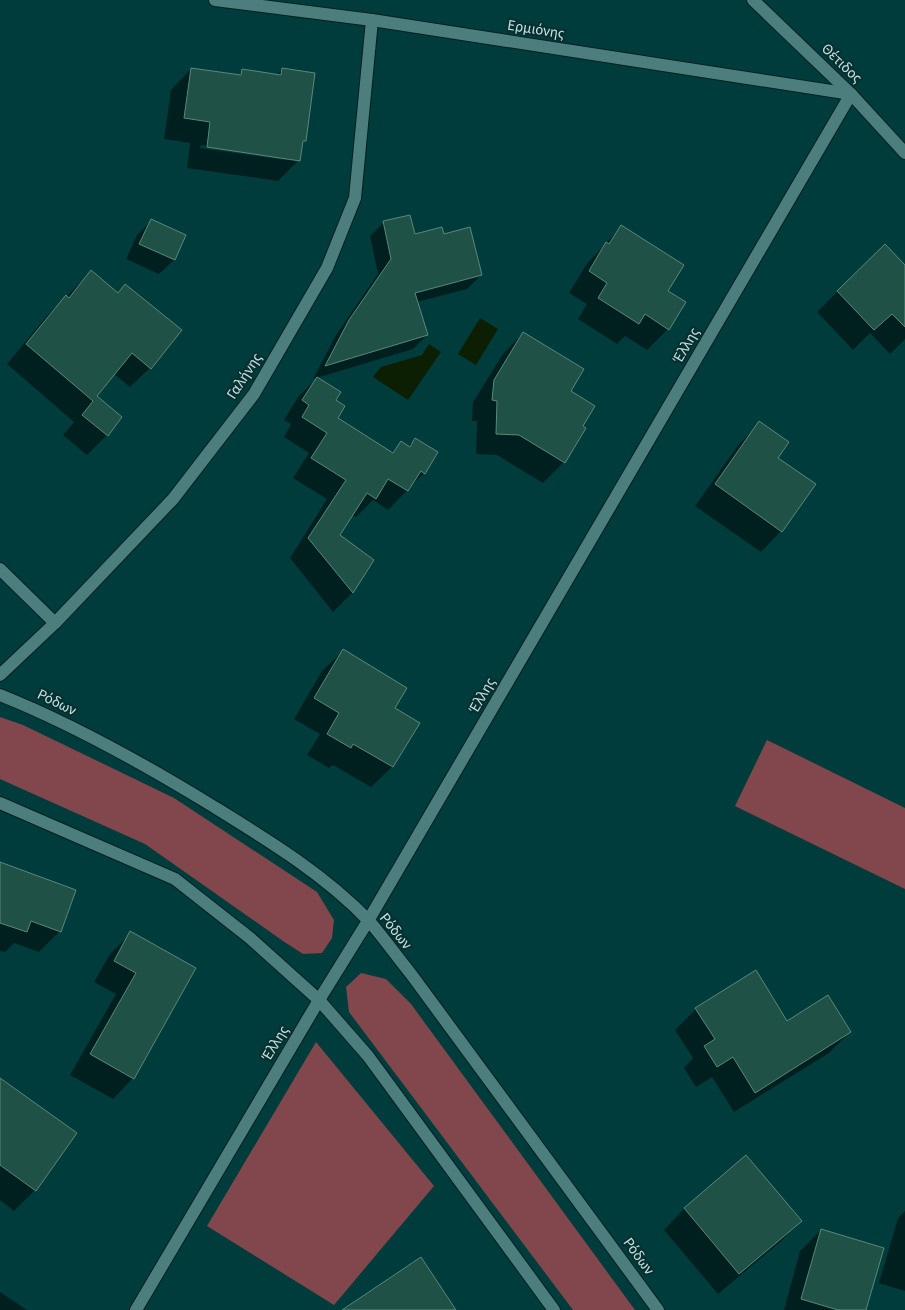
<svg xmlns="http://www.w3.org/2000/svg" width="905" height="1310" font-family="'Source Sans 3',sans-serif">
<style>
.green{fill:#81474c}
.water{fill:#0c1f02}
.shadow{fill:#0007;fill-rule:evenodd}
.building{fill:#205146;stroke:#5a887b}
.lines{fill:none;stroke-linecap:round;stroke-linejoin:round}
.minor-casing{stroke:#052020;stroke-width:14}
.tertiary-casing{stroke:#052020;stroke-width:14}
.minor{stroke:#4b7e7d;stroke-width:12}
.tertiary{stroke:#4b7e7d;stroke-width:12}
.labels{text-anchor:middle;stroke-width:4.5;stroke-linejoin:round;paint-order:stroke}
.street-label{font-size:15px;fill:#c8e1e1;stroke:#073031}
</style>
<rect width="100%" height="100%" fill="#013c3d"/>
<!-- green -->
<g class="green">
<path d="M0,717L23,725L174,798L317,892L334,920L332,938L322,953L303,954L283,941L145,844L0,779Z"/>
<path d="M767,740L905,808V889L735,806Z"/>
<path d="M361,973L386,979L411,1004L635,1310H573L349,1012L346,987Z"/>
<path d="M316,1042L434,1186L334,1305L207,1226Z"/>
</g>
<!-- water -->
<g class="water">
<path d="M480,318L498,329L476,365L458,354Z"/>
<path d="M429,344L441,352L408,400L373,377L381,367L422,355Z"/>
</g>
<!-- shadow -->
<g class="shadow">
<path d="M191,69L237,76L243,71L277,75L282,70L305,140L301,145L299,160L278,181L187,168L190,143L164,139L171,90ZM201,145L288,158L286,160L200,148Z"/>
<path d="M151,221L184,236L174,260L159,274L126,259L137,235Z"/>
<path d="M384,222L414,235L481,275L467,289L417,302L427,335L413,349L313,379L336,335L378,274L370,236Z"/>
<path d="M621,227L666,291L668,329L647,350L625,336L617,344L578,319L587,304L569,293L586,265Z"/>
<path d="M905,267V339L890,354L870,333L853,350L817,312L838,291Z"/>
<path d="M91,272L117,293L125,285L150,368L130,387L114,374L95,397L107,435L87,455L63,435L74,422L7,364L46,317Z"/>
<path d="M523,333L569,391L581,426L564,462L543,483L497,455L476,454L477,421H472L473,402L503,354Z"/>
<path d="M317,378L334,401L336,419L391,453L401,443L408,447L415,439L424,473L388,510L373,500L356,517L352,515L339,535L372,560L352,593L333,612L290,558L327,499L293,478L309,453L284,437L291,424L284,420L298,397Z"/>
<path d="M760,423L777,458L781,531L761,552L695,506L739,444Z"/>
<path d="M343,651L393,708L418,723L392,767L371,787L333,765L329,768L307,755L320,734L294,719L322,671Z"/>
<path d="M0,864L60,931L39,952L14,943L5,952L0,951Z"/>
<path d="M131,933L195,969L133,1078L113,1099L70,1075L116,994L94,982L110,954Z"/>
<path d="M696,1009L787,1023L850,1032L829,1053L734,1112L712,1077L696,1087L684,1068L693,1058L675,1030Z"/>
<path d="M0,1079L35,1190L14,1211L0,1200Z"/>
<path d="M746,1157L801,1221L780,1242L718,1294L664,1230L684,1209Z"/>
<path d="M905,1211V1291L879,1283L898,1218Z"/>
<path d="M821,1230L865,1310H784L800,1251Z"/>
<path d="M0,1292L27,1310H0Z"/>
</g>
<!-- building -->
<g class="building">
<path d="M191,68L241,75L242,69L281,75L282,68L315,73L306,141H303L300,161L207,147L210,122L184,118Z"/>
<path d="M410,215L415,234L442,227L444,234L470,227L482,275L415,293L428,335L325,366L349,320L391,259L383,221Z"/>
<path d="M151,219L186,235L175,260L139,244Z"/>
<path d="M621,225L684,265L668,291L686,302L669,330L645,314L639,324L598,298L607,283L589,271L606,242L609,244Z"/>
<path d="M885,244L905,265V327L892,314L874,330L837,291Z"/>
<path d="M91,270L118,293L125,284L182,330L151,369L132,353L97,396L122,417L108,436L82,415L93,401L26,344L66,295L69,298Z"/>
<path d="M523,332L584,369L571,391L595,406L583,426L586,428L565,463L519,435L496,434L497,401L492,400L494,380Z"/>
<path d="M317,377L341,392L336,400L345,406L338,418L393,453L401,441L410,447L415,438L438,452L425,474L421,471L408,491L388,479L376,499L367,493L340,535L374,560L353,593L308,538L346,480L311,458L327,433L302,417L309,405L302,400Z"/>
<path d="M759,421L789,442L778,458L816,484L782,532L715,484Z"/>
<path d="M343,649L407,688L395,708L420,723L393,767L353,744L351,748L327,734L339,713L314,698Z"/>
<path d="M0,862L76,890L61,932L31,921L27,932L0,923Z"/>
<path d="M130,931L196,968L134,1079L90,1054L136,973L114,961Z"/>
<path d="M756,970L787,1021L828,995L851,1032L755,1093L733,1057L717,1067L704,1046L715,1039L695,1008Z"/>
<path d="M0,1078L77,1133L36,1191L0,1165Z"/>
<path d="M746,1155L802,1221L739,1274L684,1208Z"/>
<path d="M821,1229L884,1248L866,1310H838L801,1299Z"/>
<path d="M421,1257L456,1310H342Z"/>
</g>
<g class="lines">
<!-- minor casing -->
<g class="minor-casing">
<g id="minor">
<path d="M753,0L851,94L905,153"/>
<path d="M0,569L55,623"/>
<path d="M0,675L55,623L173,499L254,394L327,268L355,198L372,20"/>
<path d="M136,1310L319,1000L368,921L851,94L372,20L215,0"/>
</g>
</g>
<!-- tertiary casing -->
<g class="tertiary-casing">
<g id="tertiary">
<path d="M0,695C73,724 144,764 211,805C266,839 324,874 369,921C384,938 397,957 411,974L658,1310"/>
<path d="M0,803L175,879L250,938L319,1000L368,1056L554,1310"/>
</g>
</g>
<!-- minor -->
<use href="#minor" class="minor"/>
<!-- tertiary -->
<use href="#tertiary" class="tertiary"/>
</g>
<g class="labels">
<!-- street labels -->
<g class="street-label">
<text transform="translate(536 29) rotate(9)" y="5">Ερμιόνης</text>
<text transform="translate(842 63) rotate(44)" y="5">Θέτιδος</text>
<text transform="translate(686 345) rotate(-60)" y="5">Έλλης</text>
<text transform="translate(244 376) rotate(-57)" y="5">Γαλήνης</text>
<text transform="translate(482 695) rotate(-60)" y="5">Έλλης</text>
<text transform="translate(57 702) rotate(26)" y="5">Ρόδων</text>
<text transform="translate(396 931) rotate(51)" y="5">Ρόδων</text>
<text transform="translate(275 1043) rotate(-59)" y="5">Έλλης</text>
<text transform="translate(639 1256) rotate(54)" y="5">Ρόδων</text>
</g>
</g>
</svg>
